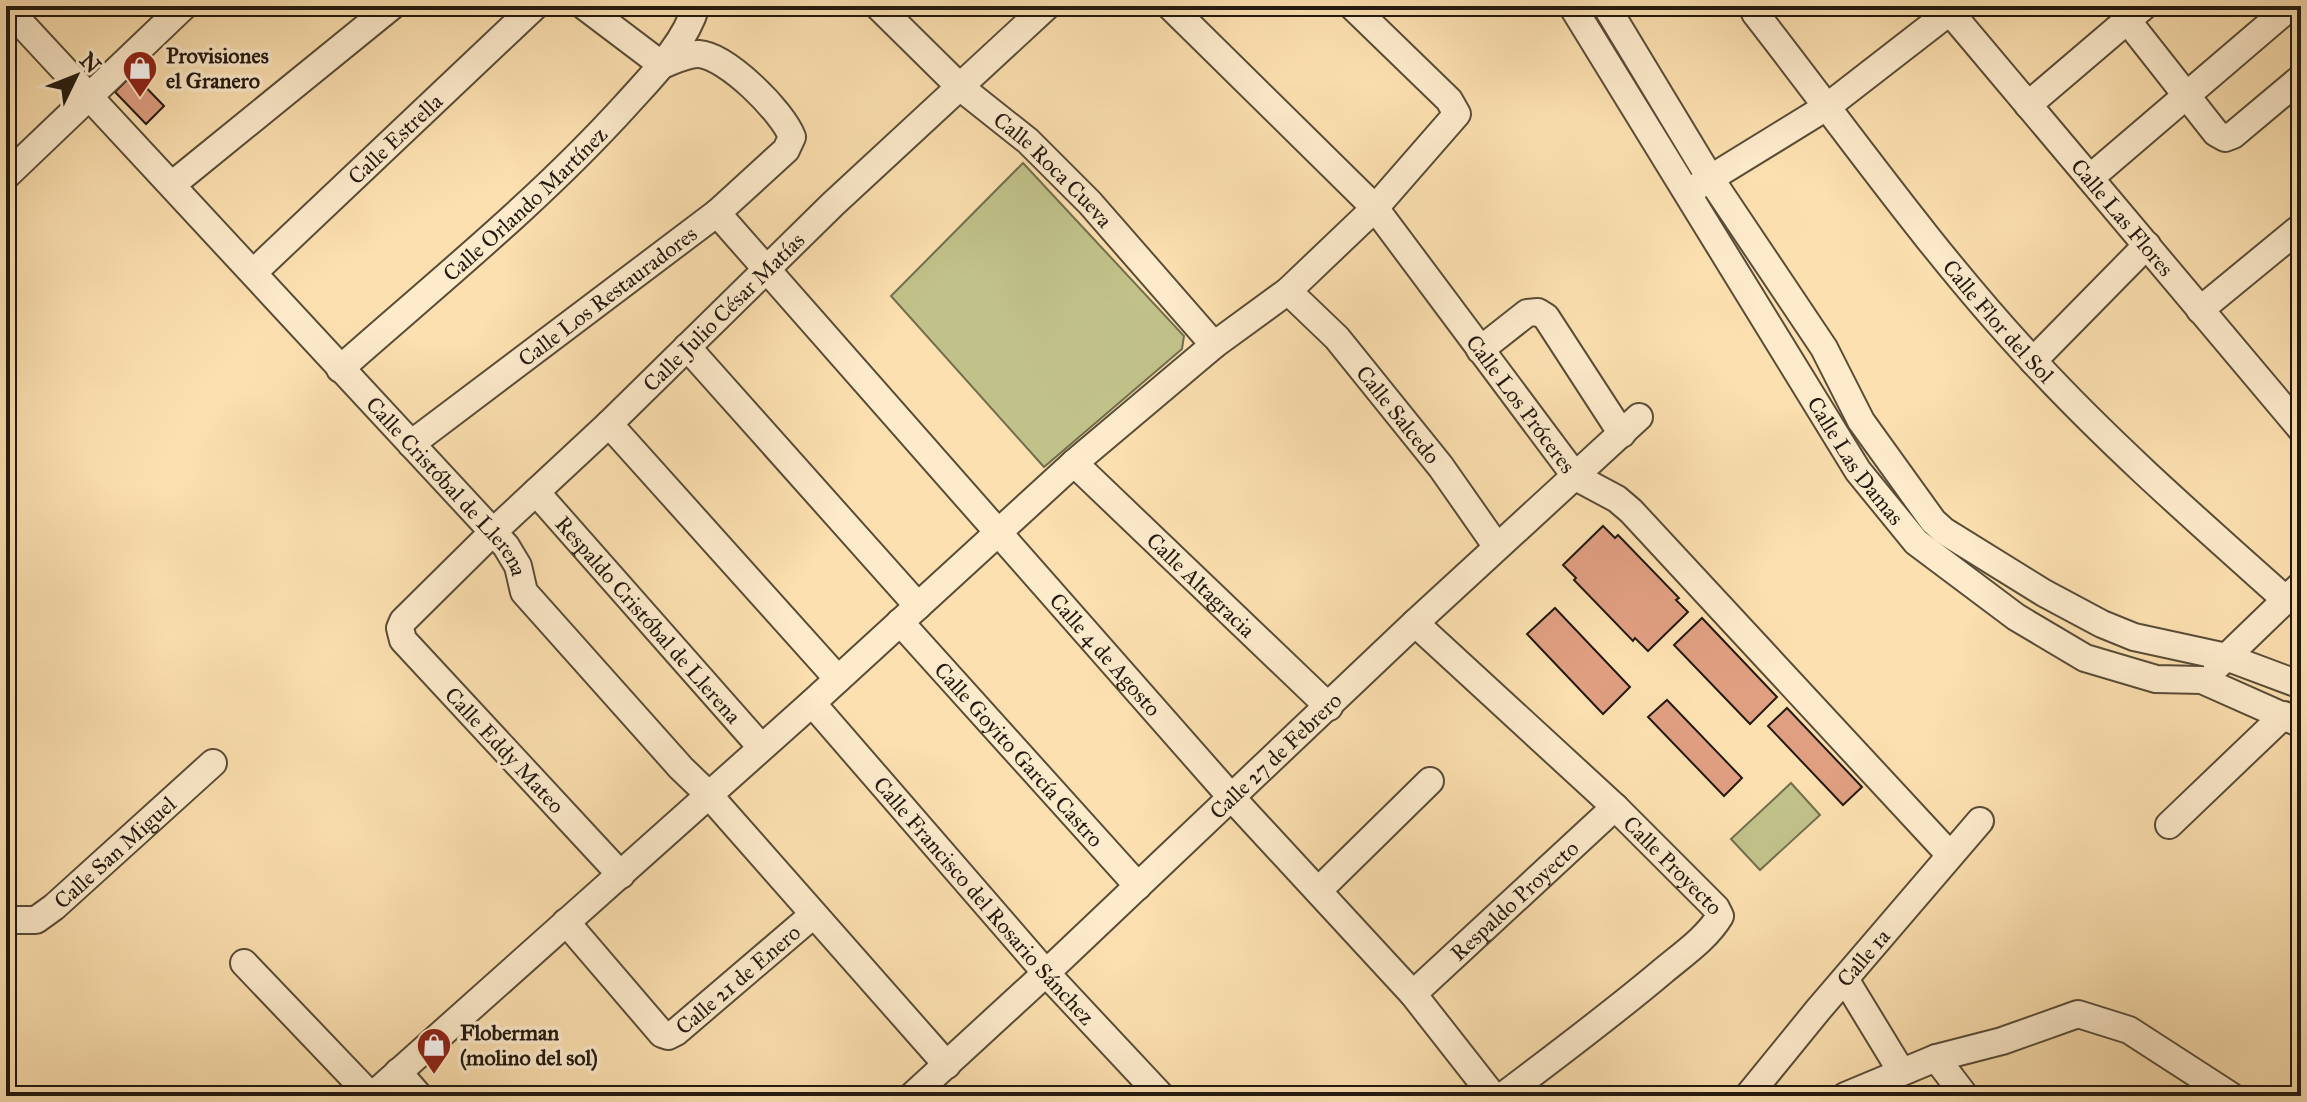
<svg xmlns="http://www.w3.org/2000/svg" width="2307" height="1102" font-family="'IM FELL Great Primer',serif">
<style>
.green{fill:#c1c28a;stroke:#726e4d;stroke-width:2}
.building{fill:#e09f81;stroke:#231a10;stroke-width:2}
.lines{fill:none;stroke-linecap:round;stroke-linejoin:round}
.minor-casing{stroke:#594c38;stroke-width:30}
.minor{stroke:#fdebcc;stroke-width:26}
.labels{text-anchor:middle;stroke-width:7;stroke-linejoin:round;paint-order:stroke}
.poi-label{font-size:22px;font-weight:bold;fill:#231a10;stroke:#fdebcc;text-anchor:start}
.street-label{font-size:22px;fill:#231a10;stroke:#fdebcc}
</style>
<rect width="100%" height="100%" fill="#fce0b0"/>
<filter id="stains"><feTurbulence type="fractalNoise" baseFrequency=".0025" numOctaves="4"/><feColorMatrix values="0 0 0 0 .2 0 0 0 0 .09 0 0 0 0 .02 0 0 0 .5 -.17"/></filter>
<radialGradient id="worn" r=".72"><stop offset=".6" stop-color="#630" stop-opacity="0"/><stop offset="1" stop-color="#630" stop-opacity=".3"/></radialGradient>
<!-- green -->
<g class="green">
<path d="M1023,163L1184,336L1182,349L1044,467L891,296Z"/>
<path d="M1791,783L1820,815L1760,870L1731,839Z"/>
</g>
<!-- building -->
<g class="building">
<path d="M133,74L164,106L146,124L115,92Z"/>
<path d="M1603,526L1615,538L1618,535L1679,598L1676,600L1688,612L1648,651L1635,638L1633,641L1574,580L1576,578L1563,565Z"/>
<path d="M1555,608L1630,687L1603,714L1527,634Z"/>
<path d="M1702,618L1777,697L1750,724L1674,645Z"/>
<path d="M1667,700L1742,778L1724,796L1648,717Z"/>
<path d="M1787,708L1862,787L1843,805L1768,726Z"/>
</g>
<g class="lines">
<!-- minor casing -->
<g class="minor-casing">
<g id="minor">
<path id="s1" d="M878,6L960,87L1028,141L1090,203L1214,345"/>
<path id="s2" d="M1170,6L1375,208L1576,477L1617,499L1631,511L1950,855"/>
<path id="s3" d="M1572,6L1858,471L1916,542L2016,617L2085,658L2156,679L2202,680L2301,724"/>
<path d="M1606,6L1710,178L1824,348L1861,421L1933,521L1944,531L2044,593L2102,624L2134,637L2226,657L2301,685"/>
<path id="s4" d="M1753,6L1755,13C1847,131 1933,254 2035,363C2114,448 2200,523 2286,600"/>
<path id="s5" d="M1945,6L2301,429"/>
<path id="s6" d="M6,7L506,546L518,566L524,592L681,768L708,794L947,1065"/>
<path d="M2127,20L2216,133L2225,138L2233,135L2301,78"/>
<path d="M2028,105L2144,6"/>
<path d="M6,176L184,6"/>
<path d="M2090,178L2291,6"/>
<path d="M173,184L392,6"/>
<path d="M1698,186L1828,106L1957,6"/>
<path id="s7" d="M717,213L1232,798L1413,994L1493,1096"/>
<path id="s8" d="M254,272L535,6"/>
<path id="s9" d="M1288,291L1337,338L1441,467L1497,547"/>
<path d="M2200,310L2301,227"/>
<path d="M687,347L918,606"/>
<path d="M1480,350L1527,313L1538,312L1546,317L1622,434"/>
<path d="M2033,361L2147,245"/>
<path id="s10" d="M340,369C437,283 539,201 626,105C652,76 685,44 696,6"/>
<path d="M609,424L838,679"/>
<path id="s11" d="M411,444L717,213L786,150L792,137C783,112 727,56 699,54C688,53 673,61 662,65L584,6"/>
<path id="s12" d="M1074,463L1329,707"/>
<path id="s13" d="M536,492L761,747"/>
<path id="s14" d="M900,622L1138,886"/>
<path id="s15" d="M1415,623L1615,807L1716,908L1720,916C1707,938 1682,955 1663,971C1611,1015 1557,1055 1503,1096"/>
<path d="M2217,666L2301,585"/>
<path id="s16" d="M812,703L1046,973L1161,1096"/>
<path d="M2169,825L2284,715"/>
<path id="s17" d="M621,875L403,640L400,628L403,621L493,532L609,424L833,204L1047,6"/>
<path d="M1319,890L1430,781"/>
<path id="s18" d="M6,920H36L54,907L213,763"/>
<path id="s19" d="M566,922L662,1034L668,1036L676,1032L813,915"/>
<path d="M244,963L371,1096"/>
<path d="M1845,979L1901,1071"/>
<path id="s20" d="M1413,994L1615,807"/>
<path d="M1936,1058L1965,1096"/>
<path d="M398,1072L419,1096"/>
<path d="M372,1096L812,703L1074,463L1214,345L1288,291L1375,208L1457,114L1449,100L1352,6"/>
<path id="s21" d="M912,1096L1046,973L1415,623L1639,417"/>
<path id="s22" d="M1748,1096L1818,1010L1980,821"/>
<path d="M1845,1096L1936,1058L2002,1041L2078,1014L2129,1030L2231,1096"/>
</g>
</g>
<!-- minor -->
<use href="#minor" class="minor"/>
</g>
<!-- icons -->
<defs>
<g id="shop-pin" transform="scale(1.8)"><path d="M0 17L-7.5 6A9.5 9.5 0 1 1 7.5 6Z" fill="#8f2418" stroke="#fdebcc"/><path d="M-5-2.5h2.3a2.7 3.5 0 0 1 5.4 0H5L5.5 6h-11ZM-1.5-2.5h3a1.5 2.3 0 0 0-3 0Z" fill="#fff"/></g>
</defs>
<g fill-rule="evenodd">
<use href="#shop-pin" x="140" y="68"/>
<use href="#shop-pin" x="434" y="1045"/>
</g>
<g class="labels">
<!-- poi labels -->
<g class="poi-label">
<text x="166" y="63">Provisiones<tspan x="166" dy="25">el Granero</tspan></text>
<text x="460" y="1040">Floberman<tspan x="460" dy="25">(molino del sol)</tspan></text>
</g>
<!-- street labels -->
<g class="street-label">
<text dy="8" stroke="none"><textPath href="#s8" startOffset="194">Calle Estrella</textPath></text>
<text dy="8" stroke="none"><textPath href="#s1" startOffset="240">Calle Roca Cueva</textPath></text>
<text dy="8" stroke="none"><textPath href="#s10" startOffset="248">Calle Orlando Martínez</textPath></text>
<text dy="8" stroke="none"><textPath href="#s5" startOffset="276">Calle Las Flores</textPath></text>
<text dy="8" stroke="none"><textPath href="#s11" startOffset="246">Calle Los Restauradores</textPath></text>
<text dy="8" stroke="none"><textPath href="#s17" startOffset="786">Calle Julio César Matías</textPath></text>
<text dy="8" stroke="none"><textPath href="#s4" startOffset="400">Calle Flor del Sol</textPath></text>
<text dy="8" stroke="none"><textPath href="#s2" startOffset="532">Calle Los Próceres</textPath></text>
<text dy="8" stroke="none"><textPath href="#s9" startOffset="166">Calle Salcedo</textPath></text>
<text dy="8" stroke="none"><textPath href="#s3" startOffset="536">Calle Las Damas</textPath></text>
<text dy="8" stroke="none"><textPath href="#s6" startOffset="652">Calle Cristóbal de Llerena</textPath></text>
<text dy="8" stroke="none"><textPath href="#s12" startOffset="176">Calle Altagracia</textPath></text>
<text dy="8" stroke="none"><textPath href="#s13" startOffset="170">Respaldo Cristóbal de Llerena</textPath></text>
<text dy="8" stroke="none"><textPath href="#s7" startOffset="588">Calle 4 de Agosto</textPath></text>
<text transform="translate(505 750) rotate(47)" y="8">Calle Eddy Mateo</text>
<text dy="8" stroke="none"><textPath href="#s14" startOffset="178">Calle Goyito García Castro</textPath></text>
<text dy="8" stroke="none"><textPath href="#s21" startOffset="498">Calle 27 de Febrero</textPath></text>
<text dy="8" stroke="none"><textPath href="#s18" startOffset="134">Calle San Miguel</textPath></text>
<text dy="8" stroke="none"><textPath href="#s15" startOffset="354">Calle Proyecto</textPath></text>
<text dy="8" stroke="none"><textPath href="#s16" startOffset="262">Calle Francisco del Rosario Sánchez</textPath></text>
<text dy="8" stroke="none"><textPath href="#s20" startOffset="138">Respaldo Proyecto</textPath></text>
<text dy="8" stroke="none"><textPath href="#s22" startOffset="180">Calle 1a</textPath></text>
<text dy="8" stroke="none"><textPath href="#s19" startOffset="244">Calle 21 de Enero</textPath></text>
</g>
</g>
<!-- margin -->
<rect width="2307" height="1102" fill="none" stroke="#fce0b0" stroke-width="32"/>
<rect x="8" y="8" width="2291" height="1086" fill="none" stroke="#231a10" stroke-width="4"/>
<rect x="16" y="16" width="2275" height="1070" fill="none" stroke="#231a10" stroke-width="2"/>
<!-- north arrow -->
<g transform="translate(76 76) rotate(47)" stroke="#fdebcc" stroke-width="6" paint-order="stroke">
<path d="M0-6L14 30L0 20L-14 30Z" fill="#231a10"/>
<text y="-12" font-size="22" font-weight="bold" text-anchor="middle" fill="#231a10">N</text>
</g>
<rect width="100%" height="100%" filter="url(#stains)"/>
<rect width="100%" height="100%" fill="url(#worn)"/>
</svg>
